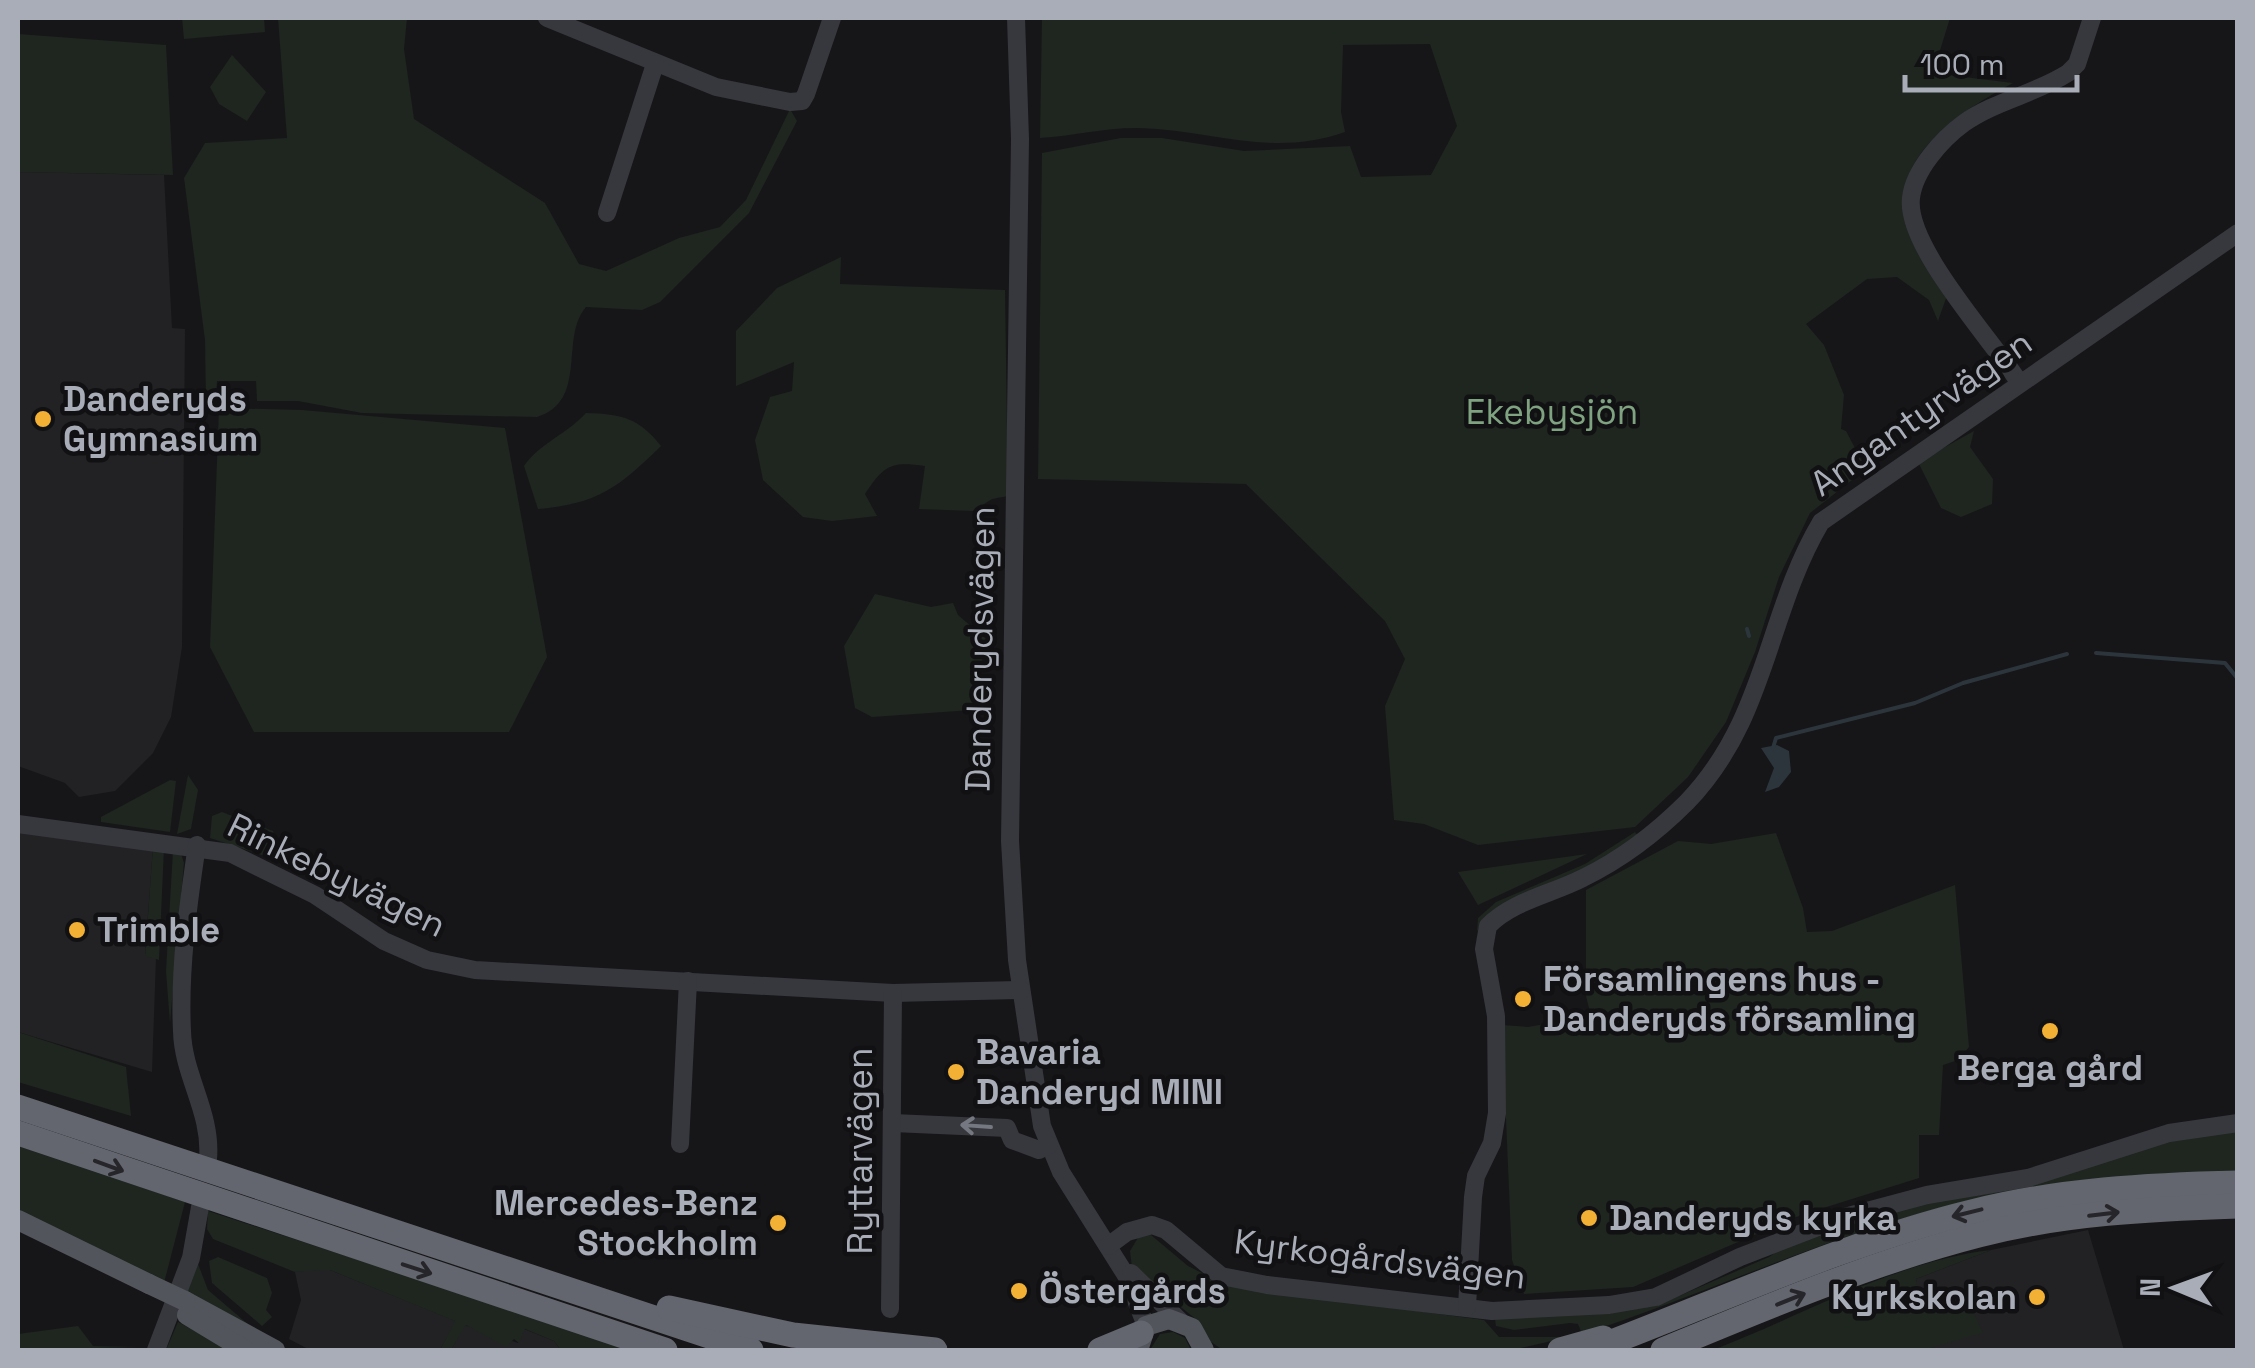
<svg xmlns="http://www.w3.org/2000/svg" width="2255" height="1368" font-family="'Space Grotesk',sans-serif">
<style>
.built{fill:#222225}
.green{fill:#1e261f}
.water{fill:#2c353c}
.lines{fill:none;stroke-linecap:round;stroke-linejoin:round}
.stream{stroke:#2c353c;stroke-width:4}
.minor{stroke:#37383d;stroke-width:18}
.major{stroke:#53555c;stroke-width:20}
.highway{stroke:#63666e;stroke-width:25}
.major-bridge{stroke:#53555c;stroke-width:20}
.oneway{stroke:#757881}
.oneway2{stroke:#26262a}
.poi-dot{fill:#f2b134;stroke:#111113;stroke-width:4}
.labels{text-anchor:middle;stroke-width:9;stroke-linejoin:round;paint-order:stroke}
.poi-label{font-size:35px;font-weight:bold;fill:#a8adb8;stroke:#111113;text-anchor:start}
.park-label{font-size:35px;fill:#7fa381;stroke:#111113}
.street-label{font-size:35px;fill:#a8adb8;stroke:#111113}
</style>
<rect width="100%" height="100%" fill="#161618"/>
<!-- built -->
<g class="built">
<path d="M18,172L164,175L172,328L185,329L182,647L171,717L153,753L115,791L79,797L65,783L18,766Z"/>
<path d="M18,832L153,847L145,955L156,958L152,1072L18,1032Z"/>
<path d="M2088,1230L2124,1350H1923L1916,1279L1991,1250Z"/>
<path d="M314,1269L330,1270L456,1321L440,1350H310L289,1339L301,1300L295,1272Z"/>
<path d="M465,1325L518,1343L524,1329L554,1341L561,1350H451Z"/>
</g>
<!-- green -->
<g class="green">
<path d="M182,18H264L265,32L184,39Z"/>
<path d="M278,18H407L404,49L414,119L545,203L579,264L606,271L679,238L720,227L746,200L790,109L797,121L749,213L660,302L642,310L586,307C559,338 589,401 537,417L362,413L298,401H257L256,381H217L216,401H206L205,340L184,178L205,143L287,138Z"/>
<path d="M1042,18H1950L1938,57L1940,74L2013,83C1964,109 1885,158 1908,225C1915,247 1936,270 1949,290L1938,321L1929,300L1897,277L1867,279L1806,324L1824,345L1844,395L1841,429L1846,431L1866,469L1810,513L1779,577L1755,652L1726,722L1688,777L1635,827L1478,845L1424,824L1394,820L1385,706L1405,659L1385,621L1246,484L1038,479L1042,153L1121,138H1162L1244,151L1350,146L1361,177L1431,175L1457,126L1430,44L1343,45L1341,112L1345,132C1271,158 1212,130 1140,128C1108,127 1073,136 1040,138Z"/>
<path d="M18,34L166,45L173,175L18,172Z"/>
<path d="M232,55L266,92L247,121L219,104L210,87Z"/>
<path d="M841,257L840,284L1005,290L1008,496L992,499L973,511L919,509L925,466C891,461 884,465 865,494L877,516L832,521L803,517L763,480L755,440L770,397L792,391L794,362L736,386V331L777,288Z"/>
<path d="M219,408L302,410L505,428L547,657L509,732H254L210,647Z"/>
<path d="M586,413C622,414 639,418 661,446C619,487 598,504 538,509L524,466C540,443 567,434 586,413Z"/>
<path d="M1974,431L1970,447L1993,479L1992,504L1961,517L1941,508L1918,462Z"/>
<path d="M875,594L931,607L953,603L958,615L986,639L972,710L872,717L855,708L844,646Z"/>
<path d="M188,775L198,790L191,829L177,834Z"/>
<path d="M170,780L176,781L170,832L101,822V817Z"/>
<path d="M222,812L273,831L276,841L271,852L262,855L210,838L212,816Z"/>
<path d="M1635,832L1638,836L1598,864L1495,909L1482,920L1477,932L1478,918L1496,902L1585,864Z"/>
<path d="M1776,833L1803,908L1807,932L1832,931L1955,885L1969,1047L1958,1060L1943,1065L1939,1135H1919V1178L1801,1215L1633,1287L1524,1294L1512,1260L1502,1025L1528,1027L1591,1016L1586,996V890L1678,841L1711,844Z"/>
<path d="M153,847L164,848L159,960L145,956Z"/>
<path d="M173,850L181,854L184,863L170,1023L166,971Z"/>
<path d="M1587,854L1478,905L1458,872Z"/>
<path d="M18,1032L126,1067L131,1116L18,1082Z"/>
<path d="M2237,1128V1171C2147,1175 2061,1180 1972,1200C1838,1230 1713,1292 1582,1334L1578,1324L1570,1323L1514,1330L1496,1326L1495,1319L1663,1303L1769,1257L1788,1244L1885,1211L2150,1144Z"/>
<path d="M18,1146L185,1202L164,1283L18,1210Z"/>
<path d="M208,1211L635,1350H561L554,1341L525,1329L519,1343L514,1339L506,1347L466,1325L451,1350H440L455,1321L330,1270L295,1272L213,1239L207,1229Z"/>
<path d="M1151,1235L1188,1266L1228,1286L1484,1320L1499,1337H1569L1512,1350H1223L1211,1342L1197,1320L1132,1268L1130,1251L1139,1236Z"/>
<path d="M1991,1250L1916,1279L1920,1303L1963,1290L1983,1333L1923,1350H1713C1804,1315 1893,1262 1991,1250Z"/>
<path d="M218,1257L267,1278L272,1293L266,1310L272,1317L262,1326L212,1283L209,1261Z"/>
<path d="M198,1264L208,1290L256,1331L186,1295Z"/>
<path d="M178,1322L231,1350H166Z"/>
<path d="M78,1326L93,1346L139,1347L18,1350V1334Z"/>
<path d="M1173,1332L1185,1338L1191,1350H1150L1160,1334Z"/>
</g>
<!-- water -->
<path class="water" d="M1777,745L1789,751L1791,772L1779,787L1765,792L1774,768L1761,748Z"/>
<g class="lines">
<!-- stream -->
<g class="stream">
<path d="M1747,629L1749,636"/>
<path d="M2096,653L2225,663L2238,679"/>
<path d="M1773,748L1776,738L1915,703L1963,683L2067,654"/>
</g>
<!-- minor -->
<g class="minor">
<path d="M547,18L716,87L790,102L802,101L806,94L832,18"/>
<path d="M1016,18L1020,139L1010,841L1017,960L1042,1126L1061,1172L1127,1277L1146,1326"/>
<path d="M607,213L655,64"/>
<path d="M2019,382C1992,340 1905,246 1911,198C1914,170 1942,139 1964,123C1995,101 2035,94 2068,73L2077,64L2092,18"/>
<path d="M18,824L230,853L315,895L384,941L427,960L475,970L893,993L1021,990"/>
<path d="M197,845C188,905 179,970 182,1031C183,1076 212,1112 208,1159"/>
<path d="M893,1123L1007,1128L1012,1140L1039,1150L1049,1145"/>
<path d="M680,1144L688,981"/>
<path d="M1108,1246L1127,1232L1152,1225L1166,1230L1221,1276L1267,1285L1492,1311L1609,1305L1656,1297L1740,1257L1841,1218L1927,1195L2028,1178L2169,1133L2238,1123"/>
<path d="M1131,1273L1180,1321"/>
<path d="M1467,1307L1473,1197L1476,1176L1492,1143L1497,1113L1496,1016L1484,949L1488,926C1512,901 1552,894 1583,878C1620,860 1657,832 1687,802C1767,719 1766,615 1821,522L2238,233"/>
<path d="M890,1309L893,993"/>
<path d="M156,1350L191,1258L200,1207"/>
</g>
<!-- major -->
<g class="major">
<path d="M18,1220L149,1284"/>
<path d="M185,1301L275,1350"/>
<path d="M187,1315L245,1350"/>
<path d="M1138,1350L1146,1326L1169,1319L1192,1328L1204,1350"/>
</g>
<!-- highway -->
<g class="highway">
<path d="M18,1107L751,1350"/>
<path d="M18,1133L665,1350"/>
<path d="M669,1308L793,1335L935,1350"/>
<path d="M1100,1350L1141,1333"/>
<path d="M1560,1350L1603,1338"/>
<path d="M1591,1350C1717,1303 1841,1244 1972,1212C2058,1190 2149,1185 2238,1183"/>
<path d="M1663,1350C1767,1307 1870,1263 1979,1235C2063,1213 2151,1209 2238,1206"/>
</g>
<!-- major-bridge -->
<path class="major-bridge" d="M149,1284L185,1301"/>
</g>
<!-- one-way arrows -->
<defs><path id="oneway-shaft" d="M-6 0H5M1.5-3L5.5 0L1.5 3" fill="none" stroke-width="1.6" stroke-linecap="round" stroke-linejoin="round" transform="scale(2.5)"/></defs>
<use class="oneway" href="#oneway-shaft" transform="translate(976 1126) rotate(-176)"/>
<g class="oneway2">
<use href="#oneway-shaft" transform="translate(109 1166) rotate(20)"/>
<use href="#oneway-shaft" transform="translate(1967 1213) rotate(166)"/>
<use href="#oneway-shaft" transform="translate(2104 1214) rotate(-7)"/>
<use href="#oneway-shaft" transform="translate(417 1269) rotate(18)"/>
<use href="#oneway-shaft" transform="translate(1791 1299) rotate(-22)"/>
</g>
<!-- markers -->
<g class="poi-dot">
<circle cx="43" cy="419" r="10"/>
<circle cx="77" cy="930" r="10"/>
<circle cx="1523" cy="999" r="10"/>
<circle cx="2050" cy="1031" r="10"/>
<circle cx="956" cy="1072" r="10"/>
<circle cx="1589" cy="1218" r="10"/>
<circle cx="778" cy="1223" r="10"/>
<circle cx="1019" cy="1291" r="10"/>
<circle cx="2037" cy="1297" r="10"/>
</g>
<g class="labels">
<!-- poi labels -->
<g class="poi-label">
<text x="63" y="411">Danderyds<tspan x="63" dy="40">Gymnasium</tspan></text>
<text x="97" y="942">Trimble</text>
<text x="1543" y="991">Församlingens hus -<tspan x="1543" dy="40">Danderyds församling</tspan></text>
<text x="976" y="1064">Bavaria<tspan x="976" dy="40">Danderyd MINI</tspan></text>
<text x="2050" y="1080" text-anchor="middle">Berga gård</text>
<text x="758" y="1215" text-anchor="end">Mercedes-Benz<tspan x="758" dy="40">Stockholm</tspan></text>
<text x="1609" y="1230">Danderyds kyrka</text>
<text x="1039" y="1303">Östergårds</text>
<text x="2017" y="1309" text-anchor="end">Kyrkskolan</text>
</g>
<!-- park labels -->
<g class="park-label">
<text x="1552" y="424">Ekebysjön</text>
</g>
<!-- street labels -->
<g class="street-label">
<text transform="translate(1921 413) rotate(-35)" y="12">Angantyrvägen</text>
<text transform="translate(980 649) rotate(-89)" y="12">Danderydsvägen</text>
<text transform="translate(337 875) rotate(26)" y="12">Rinkebyvägen</text>
<text transform="translate(860 1151) rotate(-90)" y="12">Ryttarvägen</text>
<text transform="translate(1380 1259) rotate(7)" y="12">Kyrkogårdsvägen</text>
</g>
</g>
<!-- border -->
<rect width="2255" height="1368" fill="none" stroke="#a8adb8" stroke-width="40"/>
<!-- north arrow -->
<g transform="translate(2175 1288) rotate(271)" stroke="#111113" stroke-width="8" paint-order="stroke">
<path d="M0-8L18 38L0 25L-18 38Z" fill="#a8adb8"/>
<text y="-15" font-size="28" font-weight="bold" text-anchor="middle" fill="#a8adb8">N</text>
</g>
<!-- scale -->
<path d="M1905 75v15h172v-15" fill="none" stroke="#a8adb8" stroke-width="5"/>
<text x="1920" y="75" font-size="30" fill="#a8adb8" stroke="#111113" stroke-width="8" paint-order="stroke">100 m</text>
</svg>
